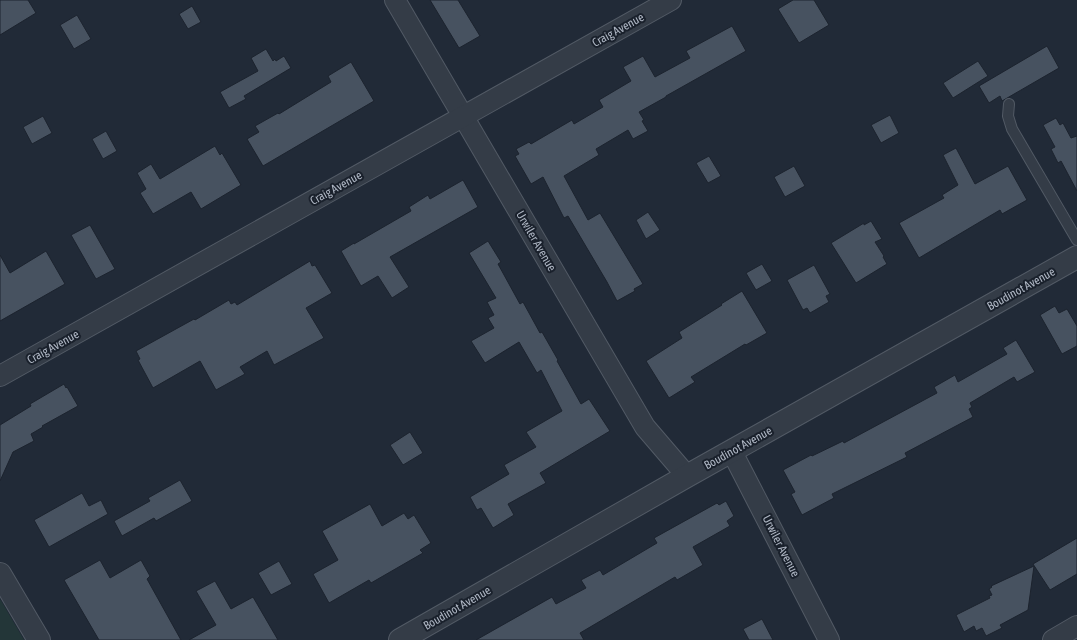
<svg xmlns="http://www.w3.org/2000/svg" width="1077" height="640" font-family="'Asap Condensed',sans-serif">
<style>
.pitch{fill:#233638}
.building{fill:#475260;stroke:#1c232e}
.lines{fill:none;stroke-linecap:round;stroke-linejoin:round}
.service-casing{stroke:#525a65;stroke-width:12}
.minor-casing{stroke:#525a65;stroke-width:22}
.tertiary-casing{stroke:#525a65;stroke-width:24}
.service{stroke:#343c47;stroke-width:10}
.minor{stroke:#343c47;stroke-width:20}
.tertiary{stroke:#343c47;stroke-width:22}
.labels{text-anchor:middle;stroke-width:4;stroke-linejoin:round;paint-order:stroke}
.street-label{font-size:12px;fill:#afb7c4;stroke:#1a212c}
</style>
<rect width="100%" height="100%" fill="#212a37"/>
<!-- pitch -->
<path class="pitch" d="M0,599L24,640H0Z"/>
<!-- building -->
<g class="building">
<path d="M0,0H28L36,13L0,35Z"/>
<path d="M430,0H458L480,36L459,48Z"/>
<path d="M793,0H814L829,25L799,43L778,9Z"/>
<path d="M192,6L201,22L188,29L179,14Z"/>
<path d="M77,15L91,39L74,49L60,25Z"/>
<path d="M732,26L746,51L666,96V97L639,112L644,120L642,121L648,131L633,139L628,130L596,149L599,155L564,176L588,220L600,213L643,284L634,289L635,291L617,301L607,282L568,216L564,218L543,177L531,184L515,156L519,154L516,149L529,142L531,144L572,120L574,124L603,107L599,100L631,81L623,67L643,56L655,77L690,58L686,51Z"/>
<path d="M1047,46L1059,68L1002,101L1000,96L989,103L979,86Z"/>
<path d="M266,49L273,61L275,59L276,61L284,56L291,68L244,96L246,99L229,108L220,92L258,71L251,58Z"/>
<path d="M978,61L988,76L953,98L943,83Z"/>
<path d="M351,62L374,101L263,166L247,139L259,132L255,126L278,113L279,114L331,82L328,76Z"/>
<path d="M890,115L899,133L881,143L871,125Z"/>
<path d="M43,116L52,133L32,144L23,127Z"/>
<path d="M1056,118L1060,125L1063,123L1071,138L1077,136V191L1061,161L1058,163L1051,149L1055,147L1043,125Z"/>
<path d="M106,131L117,151L103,159L92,139Z"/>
<path d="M215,146L220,155L222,153L241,185L201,209L191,192L153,214L140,193L146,189L137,173L151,164L160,179Z"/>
<path d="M956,148L975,184L1008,166L1027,200L1002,214L1000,210L919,258L899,223L944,198L942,195L958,185L943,155Z"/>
<path d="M709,156L721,176L708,183L696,163Z"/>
<path d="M794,166L805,186L785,197L774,177Z"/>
<path d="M463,180L478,207L390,257L409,287L392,298L378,276L361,286L341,251L354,243V244L411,211L409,207L428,195L430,199Z"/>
<path d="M648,212L660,230L646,239L636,220Z"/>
<path d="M871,221L882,239L875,242L884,256L883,257L887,264L856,283L831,243L864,223V225Z"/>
<path d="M90,225L115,269L96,279L71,235Z"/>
<path d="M488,241L501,262L498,264L520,304L523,302L540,333L542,332L558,360L557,361L581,404L589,399L610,431L540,473L546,483L508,504L514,515L493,528L481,508L477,510L470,497L509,474L504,465L536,447L526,432L562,411L541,370L537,373L519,342L485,363L471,341L494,328L488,318L494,315L487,302L496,298L469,253Z"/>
<path d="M46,251L65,284L0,321V255L10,273Z"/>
<path d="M310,261L312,266L315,265L332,293L306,308L324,338L274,365L267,351L240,367L245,374L216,390L200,361L153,388L138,360L140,359L136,351L194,319L195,320L229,300L231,304L235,302L237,305Z"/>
<path d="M762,264L772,281L756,290L746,273Z"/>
<path d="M814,265L830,294L826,296L829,302L810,313L807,308L803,310L787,280Z"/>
<path d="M742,291L767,333L746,345L745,344L691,377L695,382L669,398L646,361L682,338L679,332L722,305L721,304Z"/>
<path d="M1055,306L1059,313L1067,309L1077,326V346L1062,354L1040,315Z"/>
<path d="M1016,340L1035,372L1017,382L1014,377L970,403L972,407L969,409L973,417L905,453L907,457L832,494L834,498L802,515L791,494L795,492L783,470L811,455L812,456L843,441L844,443L937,393L934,387L955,375L958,382L1007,354L1003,348Z"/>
<path d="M64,384L66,388L67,387L78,406L42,426L43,427L31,434L34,441L13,452L0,481V425L31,406L30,404Z"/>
<path d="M410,432L423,453L403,465L390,445Z"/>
<path d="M180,480L192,501L156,521L154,518L122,536L114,521L150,501L148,498Z"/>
<path d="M82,493L89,506L101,500L108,514L49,547L34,520Z"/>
<path d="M726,501L734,516L727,521L730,526L693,547L703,565L677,580L675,577L580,633L584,640H476L552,597L556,604L586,588L581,580L600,570L603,575L657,543L654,538L717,503L719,505Z"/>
<path d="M370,504L382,526L404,513L408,519L414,515L431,543L420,550L423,553L371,583L369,580L329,603L313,574L338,560L322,531Z"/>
<path d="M1077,538V574L1050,590L1033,564Z"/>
<path d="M100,560L110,578L141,560L150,576L147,579L181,640H99L64,580Z"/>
<path d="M279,561L292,584L271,595L258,573Z"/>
<path d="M1034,566L1028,610L1000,625L1002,628L986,636L982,628L976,631L974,626L964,632L956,615L990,598L989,596L992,595L989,589L992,587L991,586Z"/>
<path d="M215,581L231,609L253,597L278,640H189L216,625L196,591Z"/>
<path d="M762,619L773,640H749L743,629Z"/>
</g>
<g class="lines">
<!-- service casing -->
<g class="service-casing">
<path id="service" d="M1009,104L1008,116L1012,129L1077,240"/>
</g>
<!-- minor casing -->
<g class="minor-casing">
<g id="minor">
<path d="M395,0L645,427L687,476"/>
<path d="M0,376L671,0"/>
<path d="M732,452L829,640"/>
<path d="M1053,640L1077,626"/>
</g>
</g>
<!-- tertiary casing -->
<g class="tertiary-casing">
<g id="tertiary">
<path d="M0,574L39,640"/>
<path d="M400,640L687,476L1077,257"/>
</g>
</g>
<!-- service -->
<use href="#service" class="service"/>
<!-- minor -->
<use href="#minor" class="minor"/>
<!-- tertiary -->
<use href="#tertiary" class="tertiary"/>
</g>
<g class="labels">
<!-- street labels -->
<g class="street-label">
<text transform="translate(618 30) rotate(-29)" y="4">Craig Avenue</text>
<text transform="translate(336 188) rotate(-29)" y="4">Craig Avenue</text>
<text transform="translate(536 241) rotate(60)" y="4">Urwiler Avenue</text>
<text transform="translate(1021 289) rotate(-29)" y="4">Boudinot Avenue</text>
<text transform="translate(53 347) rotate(-29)" y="4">Craig Avenue</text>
<text transform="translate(738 448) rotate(-29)" y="4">Boudinot Avenue</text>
<text transform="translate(781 546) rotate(63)" y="4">Urwiler Avenue</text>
<text transform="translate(457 608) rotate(-30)" y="4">Boudinot Avenue</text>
</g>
</g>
</svg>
